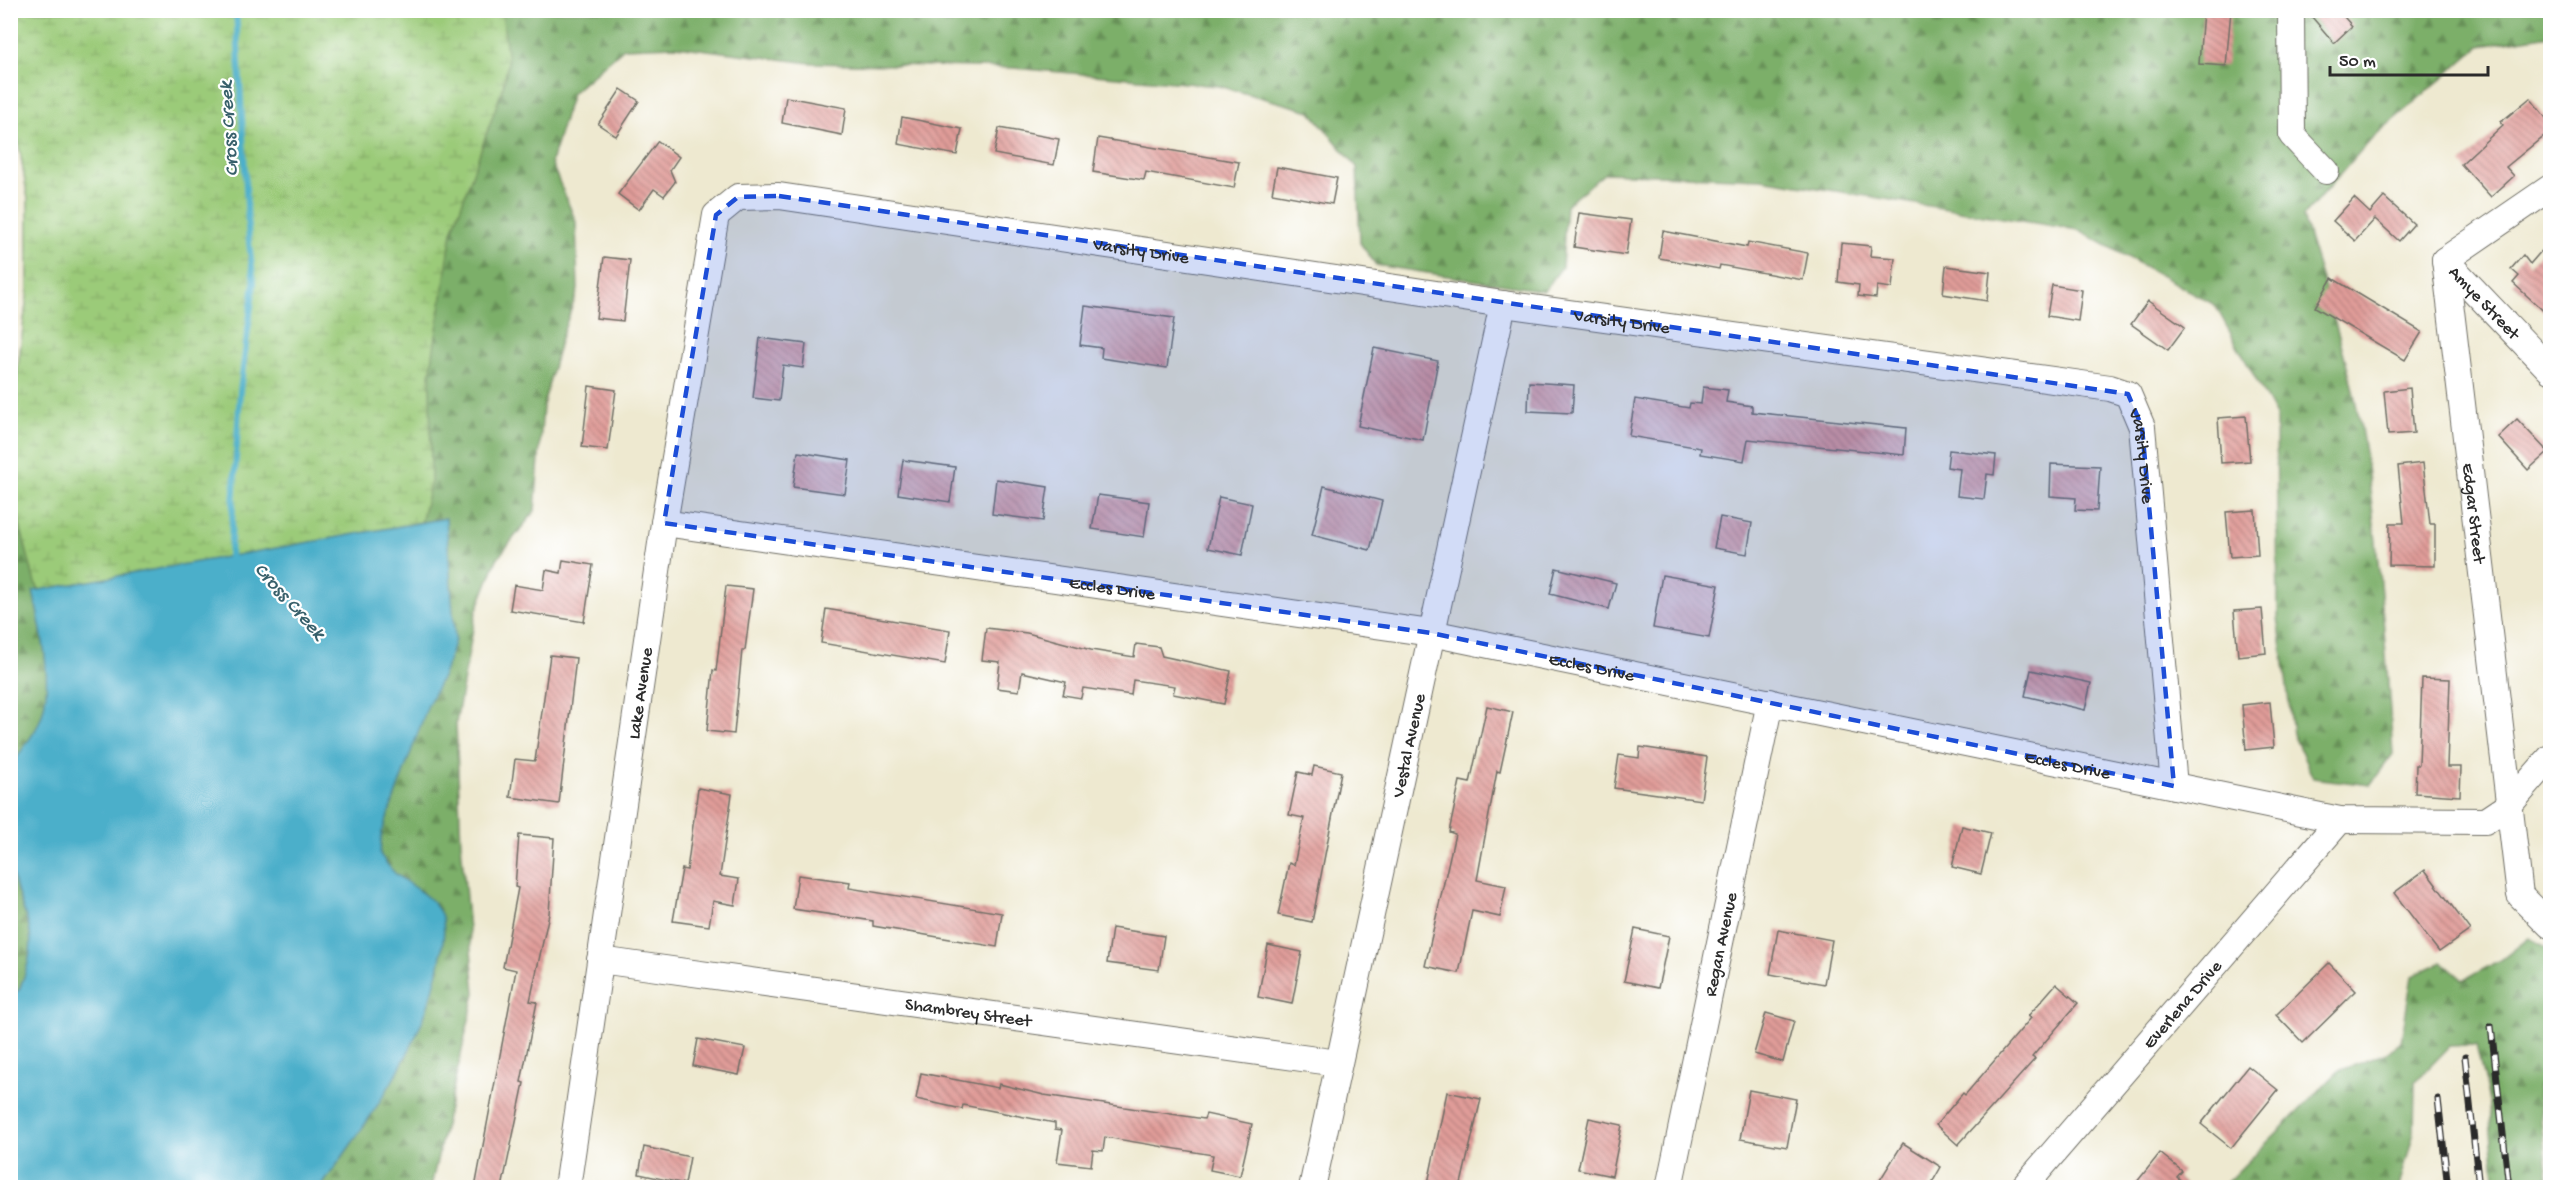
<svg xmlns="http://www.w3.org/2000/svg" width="2561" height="1198" font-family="'Gochi Hand',sans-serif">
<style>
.forest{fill:url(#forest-firs);stroke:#546d4a;stroke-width:1.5}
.wetland{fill:url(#wetland-marsh);stroke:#637b52;stroke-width:1.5}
.water{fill:#4bafca;stroke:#3b6d7a;stroke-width:1.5}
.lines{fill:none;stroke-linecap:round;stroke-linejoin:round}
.stream{stroke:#4bafca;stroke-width:6}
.building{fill:url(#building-back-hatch)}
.minor-casing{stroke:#6f6e65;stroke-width:28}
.minor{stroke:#fff;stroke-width:26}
.rail-casing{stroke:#2b2b2b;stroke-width:7}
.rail{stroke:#fff;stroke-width:4.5;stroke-dasharray:14;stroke-linecap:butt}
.marked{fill:#1d4ed8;fill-opacity:0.2;stroke:#1d4ed8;stroke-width:4.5;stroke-dasharray:12 8;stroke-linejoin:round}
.labels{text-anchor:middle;stroke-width:4.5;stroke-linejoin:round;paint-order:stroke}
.street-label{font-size:18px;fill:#2b2b2b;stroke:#fff}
.water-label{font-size:20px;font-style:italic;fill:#38606b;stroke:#fff}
</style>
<defs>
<pattern id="forest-firs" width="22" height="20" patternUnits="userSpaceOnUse" patternTransform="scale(1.5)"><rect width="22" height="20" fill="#7caf69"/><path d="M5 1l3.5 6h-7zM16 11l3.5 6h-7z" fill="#668f57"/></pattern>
<pattern id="wetland-marsh" width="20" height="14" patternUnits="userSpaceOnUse" patternTransform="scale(1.5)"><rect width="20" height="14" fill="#9bcb79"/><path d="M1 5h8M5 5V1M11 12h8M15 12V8" fill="none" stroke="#86ae69"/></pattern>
<pattern id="building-back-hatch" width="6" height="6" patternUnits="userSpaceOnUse" patternTransform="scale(1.5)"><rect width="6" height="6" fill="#e09c99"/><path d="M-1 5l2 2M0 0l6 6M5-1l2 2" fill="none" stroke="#b67f7d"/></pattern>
</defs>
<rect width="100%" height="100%" fill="#fff"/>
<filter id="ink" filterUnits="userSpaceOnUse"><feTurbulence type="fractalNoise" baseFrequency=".0167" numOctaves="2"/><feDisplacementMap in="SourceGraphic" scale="12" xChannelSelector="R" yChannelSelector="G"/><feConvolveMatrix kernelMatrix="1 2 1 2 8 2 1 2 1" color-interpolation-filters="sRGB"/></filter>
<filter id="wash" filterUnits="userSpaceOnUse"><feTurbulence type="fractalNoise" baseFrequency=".008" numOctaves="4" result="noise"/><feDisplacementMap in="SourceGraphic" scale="24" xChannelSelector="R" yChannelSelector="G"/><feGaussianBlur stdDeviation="1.35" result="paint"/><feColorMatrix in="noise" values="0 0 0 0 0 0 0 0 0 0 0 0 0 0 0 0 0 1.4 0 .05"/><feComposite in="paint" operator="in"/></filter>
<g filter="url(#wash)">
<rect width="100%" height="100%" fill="#eee9d0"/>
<!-- forest -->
<g class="forest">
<path d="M2550,10V35L2480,46L2371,139L2303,217C2325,292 2352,368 2364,446C2379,547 2386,651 2393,754L2370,785L2313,778L2293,734L2278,617L2276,416L2215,305L2078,230L1761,179L1605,173L1566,205L1562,267L1544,291L1376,265L1360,243L1357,167L1310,111L1219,86L1014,68L810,63L675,46L624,48L572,93L551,162L576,222L578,290L560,341L543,406L535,511L497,559L476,612L456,723L461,844L475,993L431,1187L11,1188L10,430L28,289V199L11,98L10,11Z"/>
<path d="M2529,938L2550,949V1069L2537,1087L2549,1187H2496L2488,1096L2476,1045L2450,1046L2415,1082L2414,1132L2399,1187H2222L2339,1071L2389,1052L2401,1042L2412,976L2442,962L2463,980L2501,960Z"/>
</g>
<!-- wetland -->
<path class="wetland" d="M10,11H502L508,62L503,87L452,232L430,375L431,482L421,523L40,590L35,583L12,495L10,430L28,289V199L11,98Z"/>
<!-- water -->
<path class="water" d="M446,518L455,640L444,673L428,705L382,832L380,854C385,861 390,869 397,875C412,887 432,896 441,914C446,926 443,943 441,955C428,1041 370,1118 321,1187H11V995L19,990C44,928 23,925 11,868C7,851 9,796 10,777C12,758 30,742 38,725C56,688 41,630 33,591Z"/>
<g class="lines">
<!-- stream -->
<path class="stream" d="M234,561L230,556L240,391L254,283L249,242L236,10"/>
</g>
<g id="blocks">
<!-- building -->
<g class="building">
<path d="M2203,10H2231L2226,66L2199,64Z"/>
<path d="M2306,10H2338L2352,26L2334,43Z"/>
<path d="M621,89L639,101L616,136L598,124Z"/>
<path d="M786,97L846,108L842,135L782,123Z"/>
<path d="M2530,98L2550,123V131L2506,167L2514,176L2491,197L2461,164L2503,125L2501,122Z"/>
<path d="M902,117L962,129L957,155L898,144Z"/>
<path d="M999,128L1059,139L1054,165L994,154Z"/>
<path d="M1098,138L1239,162L1234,188L1146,172L1144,180L1093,172Z"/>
<path d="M658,141L679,157L670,170L675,182L664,196L654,189L639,210L618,194Z"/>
<path d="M1277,167L1337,178L1332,204L1272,193Z"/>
<path d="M2384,197L2414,224L2399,241L2375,219L2355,241L2333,221L2354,198L2370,213Z"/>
<path d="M1579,213L1631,220L1626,255L1574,247Z"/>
<path d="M1663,231L1747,247L1748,242L1808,253L1803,280L1720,265L1719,269L1659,258Z"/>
<path d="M2550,241V317L2513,283L2519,276L2511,269L2523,255L2530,264Z"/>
<path d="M1841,243L1871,246L1870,256L1895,258L1892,288L1877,286L1876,298L1858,296L1859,285L1838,282Z"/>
<path d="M604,257L630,260L623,321L596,318Z"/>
<path d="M1946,266L1990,272L1987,301L1943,294Z"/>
<path d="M2332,278L2422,332L2405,360L2315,307Z"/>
<path d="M2052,285L2082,290L2078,321L2047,316Z"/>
<path d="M2148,301L2185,327L2168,350L2131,324Z"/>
<path d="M1085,306L1174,318L1167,368L1101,358L1102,348L1080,345Z"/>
<path d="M760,338L806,344L803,368L783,365L779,401L753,398Z"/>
<path d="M1374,348L1438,361L1423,440L1358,426Z"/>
<path d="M1529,382L1574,385L1572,413L1528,411Z"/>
<path d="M589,386L616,390L608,450L582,447Z"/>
<path d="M1703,387L1728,390L1726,402L1752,406V412L1906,428L1904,455L1748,439L1744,461L1700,454L1701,448L1629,436L1635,399L1689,408L1690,403L1701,404Z"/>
<path d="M2410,388L2414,433L2388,435L2384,391Z"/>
<path d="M2246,416L2250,461L2221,463L2218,418Z"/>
<path d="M2517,419L2548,452L2528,470L2498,437Z"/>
<path d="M1949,450L1996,455L1994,475L1987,474L1984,499L1957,496L1960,469L1947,467Z"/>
<path d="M798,452L850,460L845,494L793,487Z"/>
<path d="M903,460L955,467L950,502L898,494Z"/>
<path d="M2423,463L2430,524H2435V566L2389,565L2390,523H2404L2398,466Z"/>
<path d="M2051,464L2100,466L2097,511L2075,510L2076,498L2050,496Z"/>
<path d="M996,479L1048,487L1043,521L992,514Z"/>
<path d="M1324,486L1382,501L1370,550L1312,535Z"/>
<path d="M1098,495L1149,502L1144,537L1092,529Z"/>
<path d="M1219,497L1252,504L1242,555L1208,548Z"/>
<path d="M2255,510L2258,555L2230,557L2226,512Z"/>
<path d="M1720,517L1752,523L1747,554L1714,548Z"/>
<path d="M563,560L593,565L584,622L510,610L514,585L543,590L546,570L561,573Z"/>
<path d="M1556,568L1616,583L1609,609L1550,594Z"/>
<path d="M1662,575L1719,585L1709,638L1653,628Z"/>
<path d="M726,586L753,589L745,650H742L734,734L707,731L713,670L716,671Z"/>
<path d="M826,609L950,630L945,664L821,643Z"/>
<path d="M2262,609L2266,653L2238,656L2234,611Z"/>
<path d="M986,628L1027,633L1091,650L1134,657L1136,644L1159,647L1162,656L1231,671L1224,704L1173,694L1175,686L1133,680L1131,695L1083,688L1081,698L1063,695L1066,682L1022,672L1019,691L997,688L1000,662L982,660Z"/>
<path d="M550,655L576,658L559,804L510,797L515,759L535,761Z"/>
<path d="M2031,670L2091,683L2085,710L2025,696Z"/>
<path d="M2422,678L2450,679L2447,767H2461L2460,796L2415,793L2416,765H2419Z"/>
<path d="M2270,702L2274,747L2246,750L2242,705Z"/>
<path d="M1487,706L1513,712L1500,772L1497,771L1477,880L1506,886L1500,917L1472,911L1459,973L1425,966L1455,834L1449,832L1460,781L1470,783Z"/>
<path d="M1640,747L1707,757L1701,800L1614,788L1619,755L1639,758Z"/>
<path d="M1314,766L1341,772L1312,922L1278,915L1289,863L1294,865L1304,818L1289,815L1298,772L1312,775Z"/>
<path d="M698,788L732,794L720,876L739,879L735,905L713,901L709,926L673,921L682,869L687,870Z"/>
<path d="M1962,826L1991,833L1981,874L1952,867Z"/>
<path d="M519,835L554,838L549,914L530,1001L537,1002L521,1082L524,1083L502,1188H475L516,970L503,967L518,888L515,887Z"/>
<path d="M2425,870L2470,930L2439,952L2394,893Z"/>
<path d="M798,875L850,882L849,888L1002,913L997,947L873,926V921L793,909Z"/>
<path d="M1112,928L1164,936L1159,970L1107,963Z"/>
<path d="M1635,929L1669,936L1658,988L1624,981Z"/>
<path d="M1778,930L1832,940L1824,984L1770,974Z"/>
<path d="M1268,945L1302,952L1292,1004L1258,997Z"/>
<path d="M2329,963L2356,991L2303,1043L2276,1015Z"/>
<path d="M2056,984L2078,1003L2032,1057L2035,1059L1958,1145L1936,1125L1963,1093L1965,1095L2031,1018L2028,1016Z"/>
<path d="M1766,1013L1794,1021L1783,1062L1754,1054Z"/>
<path d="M698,1039L745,1048L739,1075L693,1066Z"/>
<path d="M2248,1066L2278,1090L2231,1148L2201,1124Z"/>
<path d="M921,1073L998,1088L999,1084L1044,1095L1204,1119L1206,1114L1252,1124L1240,1176L1210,1170L1213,1155L1105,1137L1103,1151L1093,1150L1091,1166L1057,1162L1062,1130L1055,1129V1123L963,1105L962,1109L916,1099Z"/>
<path d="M1749,1090L1796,1099L1787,1147L1740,1139Z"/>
<path d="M1447,1092L1481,1099L1460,1188H1427Z"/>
<path d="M1589,1118L1622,1125L1612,1176L1578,1169Z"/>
<path d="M1903,1143L1941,1167L1929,1188H1875Z"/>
<path d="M644,1147L690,1157L685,1184L639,1174Z"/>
<path d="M2160,1153L2182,1171L2177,1177L2189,1188H2132Z"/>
</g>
</g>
</g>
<g filter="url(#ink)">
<use href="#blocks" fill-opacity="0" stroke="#6f6e65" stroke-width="1.5"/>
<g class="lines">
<!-- minor casing -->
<g class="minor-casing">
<g id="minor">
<path d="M2291,10L2292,135L2326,171"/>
<path id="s1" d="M2550,188L2445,260L2520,895L2550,925"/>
<path id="s2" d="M2445,260L2550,370"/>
<path id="s3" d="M664,523L1431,633L2340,820L2485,821L2509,805L2550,758"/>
<path id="s4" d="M600,960L1338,1063"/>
<path id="s5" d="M567,1188L664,523L716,215L738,197L779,196L1503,304L2110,388L2128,394L2142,427L2174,786"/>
<path id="s6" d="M1312,1188L1503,304"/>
<path id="s7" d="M1669,1188L1770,702"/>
<path id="s8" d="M2023,1188L2340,820"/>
</g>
</g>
<!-- minor -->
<use href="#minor" class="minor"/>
<!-- rail casing -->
<g class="rail-casing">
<g id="rail">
<path d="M2491,1026L2509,1188"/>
<path d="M2465,1057L2479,1188"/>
<path d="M2438,1099L2448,1188"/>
</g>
</g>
<!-- rail -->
<use href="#rail" class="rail"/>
</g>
</g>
<!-- marked area -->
<path class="marked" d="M779,196L2128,394L2142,427L2174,786L1431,633L664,523L716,215L738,197Z"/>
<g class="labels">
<!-- street labels -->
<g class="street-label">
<text dy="6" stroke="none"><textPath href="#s5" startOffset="1420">Varsity Drive</textPath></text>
<text dy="6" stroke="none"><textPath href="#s2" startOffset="58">Amye Street</textPath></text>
<text dy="6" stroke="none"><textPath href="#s5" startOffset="1906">Varsity Drive</textPath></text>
<text dy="6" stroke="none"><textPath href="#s5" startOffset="2482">Varsity Drive</textPath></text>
<text dy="6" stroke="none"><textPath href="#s1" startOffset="382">Edgar Street</textPath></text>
<text dy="6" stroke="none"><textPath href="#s3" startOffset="453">Eccles Drive</textPath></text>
<text dy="6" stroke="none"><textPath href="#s3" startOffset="939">Eccles Drive</textPath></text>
<text dy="6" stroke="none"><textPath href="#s5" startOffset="500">Lake Avenue</textPath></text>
<text dy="6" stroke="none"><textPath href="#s6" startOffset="453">Vestal Avenue</textPath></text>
<text dy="6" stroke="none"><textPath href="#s3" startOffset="1425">Eccles Drive</textPath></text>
<text dy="6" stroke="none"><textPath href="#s7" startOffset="249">Regan Avenue</textPath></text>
<text dy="6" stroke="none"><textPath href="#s8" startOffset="243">Everlena Drive</textPath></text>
<text dy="6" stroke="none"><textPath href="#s4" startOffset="372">Shambrey Street</textPath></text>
</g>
<!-- water labels -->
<g class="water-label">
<text transform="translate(227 129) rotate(-94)" y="7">Cross Creek</text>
<text transform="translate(291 600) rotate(48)" y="7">Cross Creek</text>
</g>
</g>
<!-- margin -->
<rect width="2561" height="1198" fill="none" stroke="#fff" stroke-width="36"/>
<!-- scale -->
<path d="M2330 66v9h158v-9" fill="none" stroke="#2b2b2b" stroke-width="3"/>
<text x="2339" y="66" font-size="18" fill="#2b2b2b" stroke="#ffffff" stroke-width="4.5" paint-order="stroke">50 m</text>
</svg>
